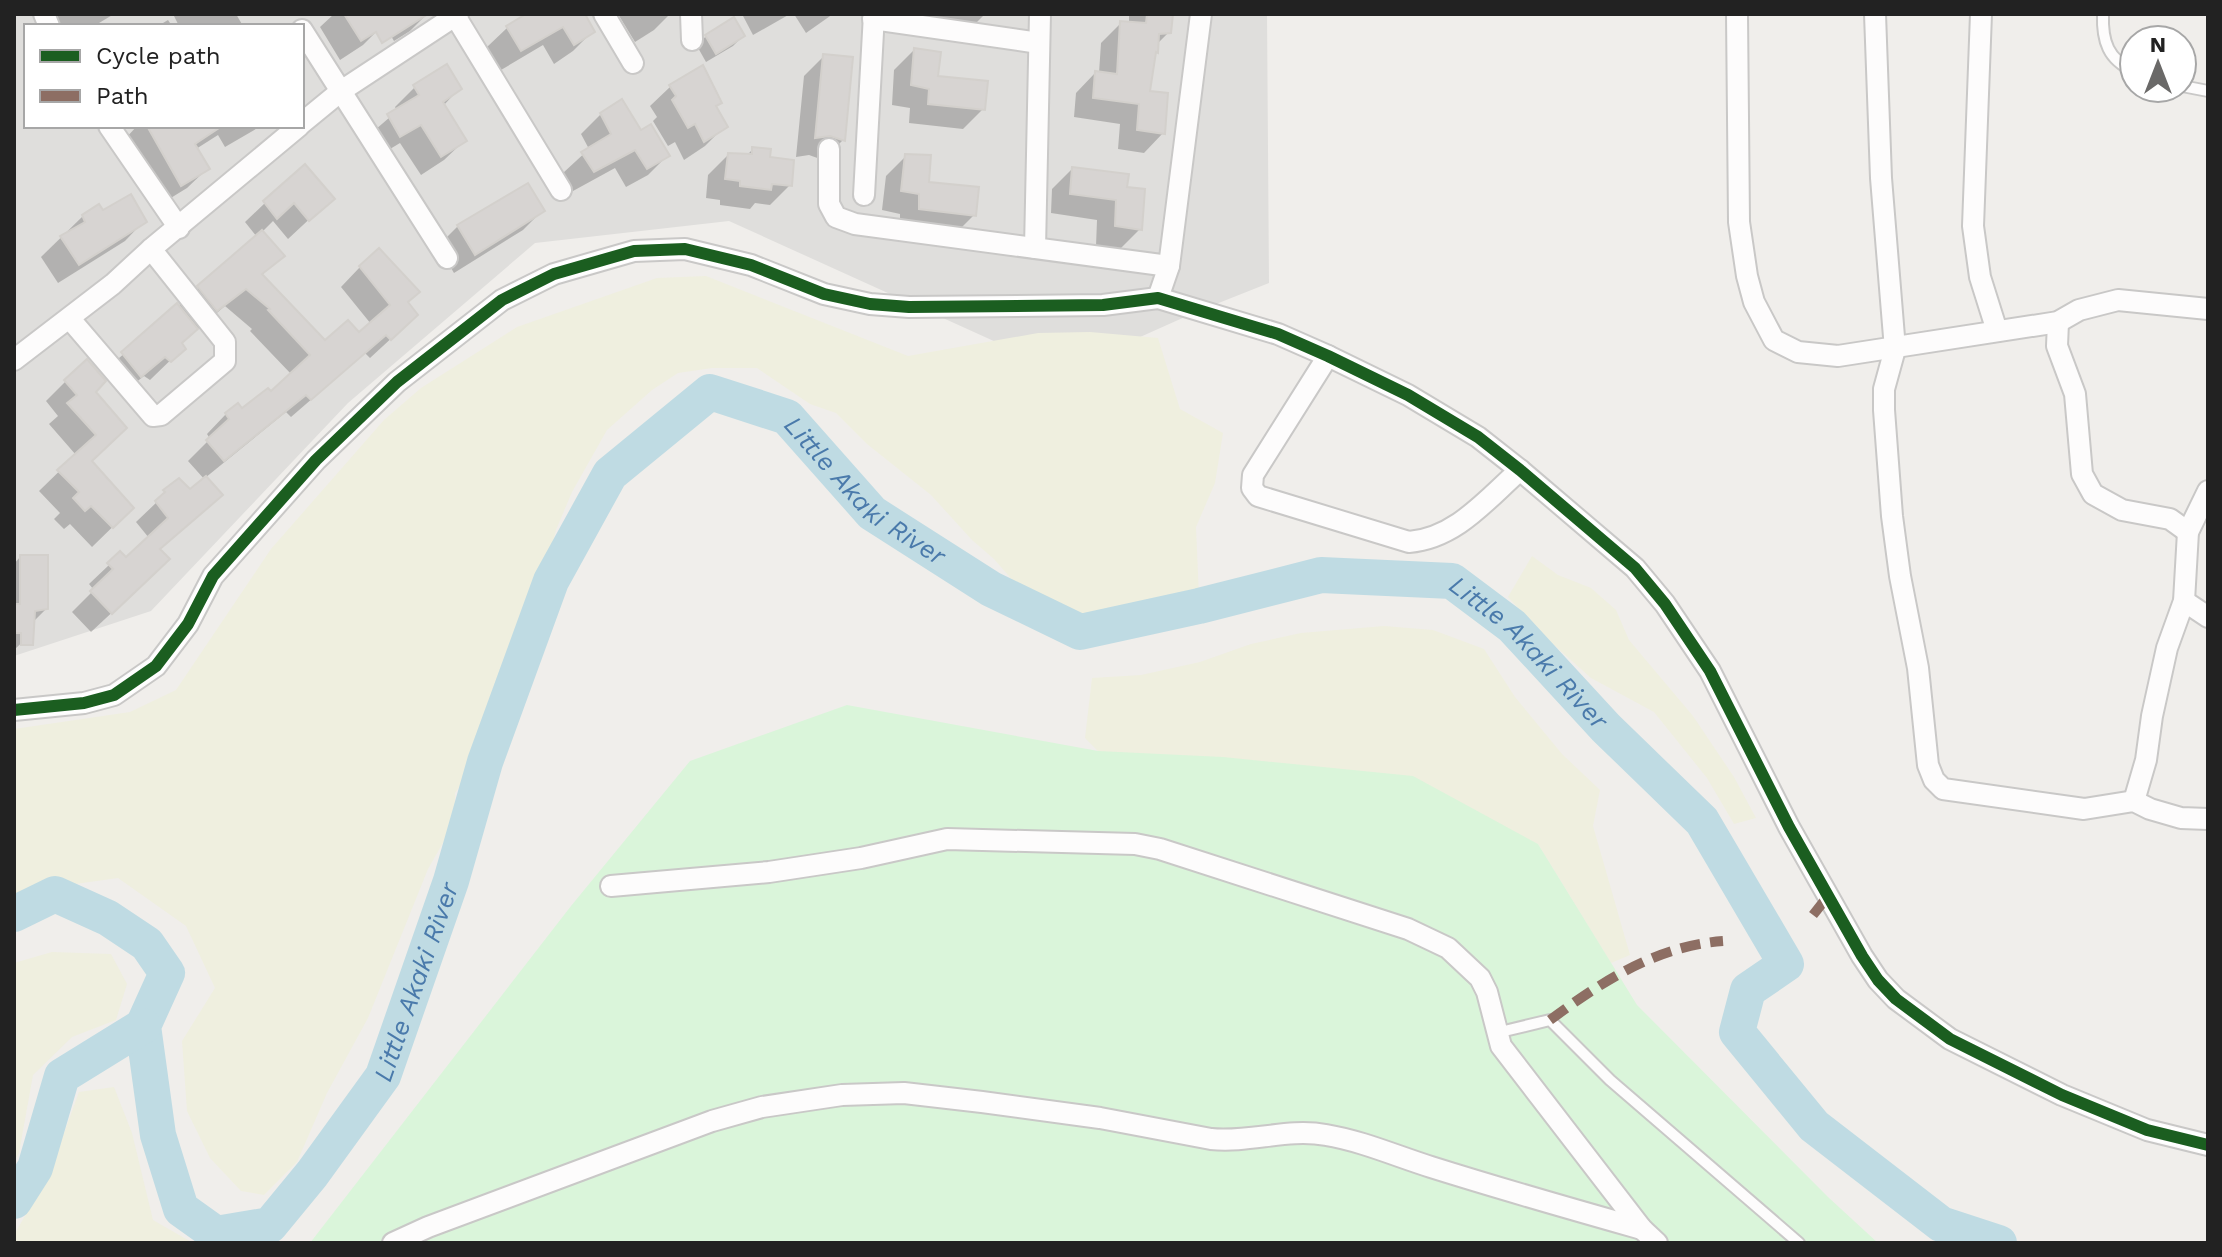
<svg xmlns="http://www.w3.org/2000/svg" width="2222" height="1257" font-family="'Work Sans',sans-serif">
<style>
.residential{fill:#dfdedc;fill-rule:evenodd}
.farmland{fill:#efefdf}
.park{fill:#daf5da}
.shadow{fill:#0003}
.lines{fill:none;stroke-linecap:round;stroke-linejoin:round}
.river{stroke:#bfdbe3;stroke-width:36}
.building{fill:#d7d4d2;stroke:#d3d0cc;stroke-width:2}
.lane-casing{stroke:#c9c8c7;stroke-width:14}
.street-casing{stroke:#c9c8c7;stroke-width:24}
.lane{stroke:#fdfcfc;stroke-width:10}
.street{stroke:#fdfcfc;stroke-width:20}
.quiet{stroke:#8d6e63;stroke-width:10;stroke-dasharray:20 10;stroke-linecap:butt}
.cycleway-casing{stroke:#fff;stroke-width:17}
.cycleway{stroke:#1b5e20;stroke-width:12}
.labels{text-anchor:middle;stroke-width:8;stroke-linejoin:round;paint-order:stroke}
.water-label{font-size:26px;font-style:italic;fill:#4a7aab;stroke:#fff}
</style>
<rect width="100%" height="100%" fill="#f0eeeb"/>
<!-- residential -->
<path class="residential" d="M14,14H1267L1269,283L1196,312L1062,372L729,221L535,243L348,403L151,611L14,656ZM26,26H302V126H26Z"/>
<!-- farmland -->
<g class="farmland">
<path d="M706,276L908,356L1038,333L1090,332L1158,338L1180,409L1223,433L1215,483L1196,527L1199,597L1180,607L1111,622L1081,624L1021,590L994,559L972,540L931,495L867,444L836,413L810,404L757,368H712L678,373L652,390L607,430L572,492L556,530L541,588L528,614L502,697L475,764L455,793L456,820L428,869L368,1018L327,1093L297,1162L264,1195L241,1191L210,1158L187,1111L182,1041L215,988L186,926L118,878L47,888L14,897V729L130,712L176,690L271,549L384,420L421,388L517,327L657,278Z"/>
<path d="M1532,556L1558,575L1591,588L1616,610L1629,640L1693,716L1734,777L1756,818L1734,824L1707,778L1654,712L1591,678L1544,636L1508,597Z"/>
<path d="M1384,626L1433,630L1484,649L1515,697L1562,754L1600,790L1593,826L1630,955L1611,963L1538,844L1098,751L1085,738L1092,678L1141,675L1200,662L1251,644L1301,633Z"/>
<path d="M52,952L111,954L127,984L116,1020L72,1037L33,1075L19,1153L14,1162V963Z"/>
<path d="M114,1087L132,1133L153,1220L193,1243H14V1235L49,1174L79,1092Z"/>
</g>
<!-- park -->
<path class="park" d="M847,705L1098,751L1223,757L1413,776L1538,844L1637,1005L1828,1197L1878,1243H310L571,906L690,761Z"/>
<!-- shadow -->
<g class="shadow">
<path d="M52,14H114L94,26H42Z"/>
<path d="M173,14H236L243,26H179Z"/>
<path d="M334,14H427L410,31L394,41L384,24L363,45L340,60L320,27Z"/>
<path d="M530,14H583L593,31L573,51L554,64L543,45L501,70L487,47L507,28Z"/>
<path d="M618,14H670L654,30L635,42Z"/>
<path d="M742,14H790L753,35Z"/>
<path d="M794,14H833L806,33Z"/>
<path d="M920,14H985L972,27L920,21Z"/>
<path d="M1129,14H1171L1169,32L1157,44L1156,52L1153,55L1147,93L1163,133L1144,153L1118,149L1120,124L1074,117L1076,93L1095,73H1099L1101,43L1121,23L1129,24Z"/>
<path d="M168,20L172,26H158Z"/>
<path d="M706,36H743L733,46L706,62L697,46Z"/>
<path d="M914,50L936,77L983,109L963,129L909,123L910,108L892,105L894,70Z"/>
<path d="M824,56L843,140L823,160L809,155L796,157L804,76Z"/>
<path d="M415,87L459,89L443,106L464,141L444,160L421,175L400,143L380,155L368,136L397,111L395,107Z"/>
<path d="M670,87L715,107L725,126L705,146L684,160L675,142L668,146L653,121L657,117L650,106Z"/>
<path d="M601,114L640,133L668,155L648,175L626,187L615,168L573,191L563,173L589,149L581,134Z"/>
<path d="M137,126H261L225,147L218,135L196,149L207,169L187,188L161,204L124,140Z"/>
<path d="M753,149L768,159L790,185L770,205L755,203L750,209L720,205V200L706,198L708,175L728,155L746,156Z"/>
<path d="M906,156L927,184L974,215L954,235L900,228V214L882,210L886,176Z"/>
<path d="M1072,169L1124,189L1140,229L1120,249L1096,246L1097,220L1051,213L1052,189Z"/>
<path d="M527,186L543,210L523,230L454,273L438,246L458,226Z"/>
<path d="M332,198L288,239L273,221L261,233L282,256L261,276L325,343L358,335L371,324L341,287L360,267L406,303L396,334L370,358L365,353L291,417L286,412L205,478L220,495L159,550L148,579L91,632L72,612L94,590L89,584L109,565L126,560L149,538L136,522L179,481L190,492L205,480L188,461L210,439L207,434L226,414L242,411L271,394L292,375L250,331L252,329L225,306L180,344L183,348L150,380L144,376L120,395L102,373L257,237L245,222L265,203Z"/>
<path d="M103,212L144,221L125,241L58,283L41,257L83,216Z"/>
<path d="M66,381L93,392L125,428L90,462L132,508L92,547L70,524L64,529L54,519L60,513L39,491L76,455L49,424L58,416L46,401Z"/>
<path d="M20,557L46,609L33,622L32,633L14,650V564Z"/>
</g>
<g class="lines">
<!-- river -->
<g class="river">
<path id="s1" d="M14,914L55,894L108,918L147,944L167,973L143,1026L158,1135L181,1209L216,1234L270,1225L312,1174L383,1076L451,881L485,762L551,581L610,474L710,392L787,417L872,513L991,589L1080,632L1199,606L1321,575L1452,581L1512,626L1606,728L1702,821L1786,964L1748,990L1737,1032L1814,1126L1941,1224L1999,1243"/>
<path d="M14,1201L35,1168L62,1076L143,1026"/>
</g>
</g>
<!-- building -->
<g class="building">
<path d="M344,14H428L382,43L376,32L361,41Z"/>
<path d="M526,14H585L595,32L574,45L563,27L521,51L506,26Z"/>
<path d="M1147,14H1173L1171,33L1159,34L1158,53L1156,52L1150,91L1168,93L1165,134L1137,130L1139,104L1093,98L1095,71L1117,74L1120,21L1146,23Z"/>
<path d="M734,17L745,36L716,54L705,35Z"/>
<path d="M914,48L941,52L938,76L988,81L985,110L928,104L929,89L911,85Z"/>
<path d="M823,54L853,57L845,141L830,136L815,138Z"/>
<path d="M447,64L462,89L443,102L467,141L441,157L421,125L400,137L387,114L419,95L413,85Z"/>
<path d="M703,65L722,103L716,106L728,127L704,142L695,124L688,128L672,100L676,96L669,85Z"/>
<path d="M622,99L641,130L651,124L670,156L647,169L635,150L594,172L581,152L611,134L600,113Z"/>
<path d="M147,126H222L195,144L210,169L181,186Z"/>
<path d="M752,147L771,149L770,157L794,160L792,186L772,184L771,190L740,186V181L725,179L728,153L752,154Z"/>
<path d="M905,154L931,155L929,182L979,187L976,216L919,209V194L901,191Z"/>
<path d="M305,164L335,199L309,221L294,203L277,219L263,201Z"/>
<path d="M1072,167L1129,174L1127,187L1145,189L1142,230L1115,226L1116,200L1070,194Z"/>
<path d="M528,183L545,211L475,255L457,225Z"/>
<path d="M131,194L147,222L79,265L60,236L85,222L82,215L99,204L103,210Z"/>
<path d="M262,230L285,256L262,274L325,340L348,320L359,332L390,305L359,266L379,248L420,292L408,302L418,315L391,340L386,335L311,400L306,395L224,461L206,440L229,419L225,413L238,403L242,408L268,388L271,391L310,355L268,310L270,309L246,289L217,311L197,286Z"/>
<path d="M177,303L198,329L182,343L186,349L171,362L165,357L141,377L121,352Z"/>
<path d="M87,359L106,381L96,392L127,428L92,461L134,508L113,528L91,506L85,511L73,498L79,492L57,470L96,435L67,403L77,395L64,380Z"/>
<path d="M206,476L223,495L160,549L170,559L112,614L90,591L113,569L107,563L120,551L126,557L168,518L155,501L165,492L163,490L179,478L190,489Z"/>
<path d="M20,555H48V609L35,611L33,645H21V633H14V604H20Z"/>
</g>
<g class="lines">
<!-- lane casing -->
<g class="lane-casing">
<g id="lane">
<path d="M2103,14C2102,41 2108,60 2134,71"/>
<path d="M2182,86L2208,91"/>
<path d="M1496,1033L1550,1020L1610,1080L1799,1243"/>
</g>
</g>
<!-- street casing -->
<g class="street-casing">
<g id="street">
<path d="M44,14L49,26"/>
<path d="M454,14L561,190"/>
<path d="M604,14L633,63"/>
<path d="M691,14L692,40"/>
<path d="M1737,14L1739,222L1747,276L1754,302L1774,340L1798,352L1838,356L2058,322L2079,310L2118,300L2208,309"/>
<path d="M1875,14L1881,178L1895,349L1884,389V410L1892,516L1900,576L1918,668L1928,765L1934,780L1943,789L2084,809L2134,801L2150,809L2181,818L2208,819"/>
<path d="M1981,14L1973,226L1980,277L1997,331"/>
<path d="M873,19L1039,43"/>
<path d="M302,30L447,258"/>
<path d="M302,123L341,91L458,14"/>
<path d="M109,126L179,228"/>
<path d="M829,149V204L836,217L855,224L1169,266"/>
<path d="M864,195L874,14"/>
<path d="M1035,248L1040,14"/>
<path d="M1158,298L1169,266L1201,14"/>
<path d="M70,319L153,416L161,415L225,361V342L151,249"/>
<path d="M2058,322L2057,346L2075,394L2082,474L2093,494L2122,510L2170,519L2188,532"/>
<path d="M1328,356L1253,475L1252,488L1258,496L1409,542C1456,538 1486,500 1520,470"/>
<path d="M14,360L113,284L151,249L299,126"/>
<path d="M2184,601L2208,617"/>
<path d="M14,710L84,703L114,695L156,666L188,624L213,576L316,460L397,382L502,300L554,274L634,251L685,249L751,265L824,294L870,304L909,307L1103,305L1158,298L1278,334L1328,356L1408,395L1478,437L1520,470L1635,568L1665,604L1710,671L1789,827L1862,956L1878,980L1896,999L1950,1039L2062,1095L2147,1130L2208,1145"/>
<path d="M2134,801L2146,760L2152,716L2167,648L2184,601L2188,532L2208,491"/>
<path d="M611,886L769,872L861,858L947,839L1135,844L1160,849L1408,929L1448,948L1480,978L1487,992L1501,1046L1642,1229L1657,1243"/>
<path d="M393,1243L428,1227L712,1121L762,1107L842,1095L904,1093L982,1102L1100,1118L1211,1139C1250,1143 1287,1128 1326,1135C1362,1141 1396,1156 1431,1167C1501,1189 1571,1209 1642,1229"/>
</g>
</g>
<!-- lane -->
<use href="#lane" class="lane"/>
<!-- street -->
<use href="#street" class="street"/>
<!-- quiet -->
<g class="quiet">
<path d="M1813,915L1828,896"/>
<path d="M1550,1020C1603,981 1656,946 1723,941"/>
</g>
<!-- cycleway casing -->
<g class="cycleway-casing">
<path id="cycleway" d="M14,710L84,703L114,695L156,666L188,624L213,576L316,460L397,382L502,300L554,274L634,251L685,249L751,265L824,294L870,304L909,307L1103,305L1158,298L1278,334L1328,356L1408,395L1478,437L1520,470L1635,568L1665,604L1710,671L1789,827L1862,956L1878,980L1896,999L1950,1039L2062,1095L2147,1130L2208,1145"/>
</g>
<!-- cycleway -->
<use href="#cycleway" class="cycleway"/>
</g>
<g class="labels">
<!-- water labels -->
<g class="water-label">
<text dy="9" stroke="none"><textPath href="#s1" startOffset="1680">Little Akaki River</textPath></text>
<text dy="9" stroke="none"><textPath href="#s1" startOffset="2424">Little Akaki River</textPath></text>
<text dy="9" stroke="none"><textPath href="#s1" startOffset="816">Little Akaki River</textPath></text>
</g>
</g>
<!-- border -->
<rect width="2222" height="1257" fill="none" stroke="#222222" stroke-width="32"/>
<!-- legend -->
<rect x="24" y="24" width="280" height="104" fill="#ffffff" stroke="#a7a7a7" stroke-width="2"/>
<rect x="40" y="50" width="40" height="12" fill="#1b5e20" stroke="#a7a7a7" stroke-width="2"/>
<text x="96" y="64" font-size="24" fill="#222222">Cycle path</text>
<rect x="40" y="90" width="40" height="12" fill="#8d6e63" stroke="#a7a7a7" stroke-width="2"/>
<text x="96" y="104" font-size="24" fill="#222222">Path</text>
<!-- north arrow -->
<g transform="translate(2158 64)"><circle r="38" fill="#ffffff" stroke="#a7a7a7" stroke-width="2"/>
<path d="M0-6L14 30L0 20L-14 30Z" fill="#6a6968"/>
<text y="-12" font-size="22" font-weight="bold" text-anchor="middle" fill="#222222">N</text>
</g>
</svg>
